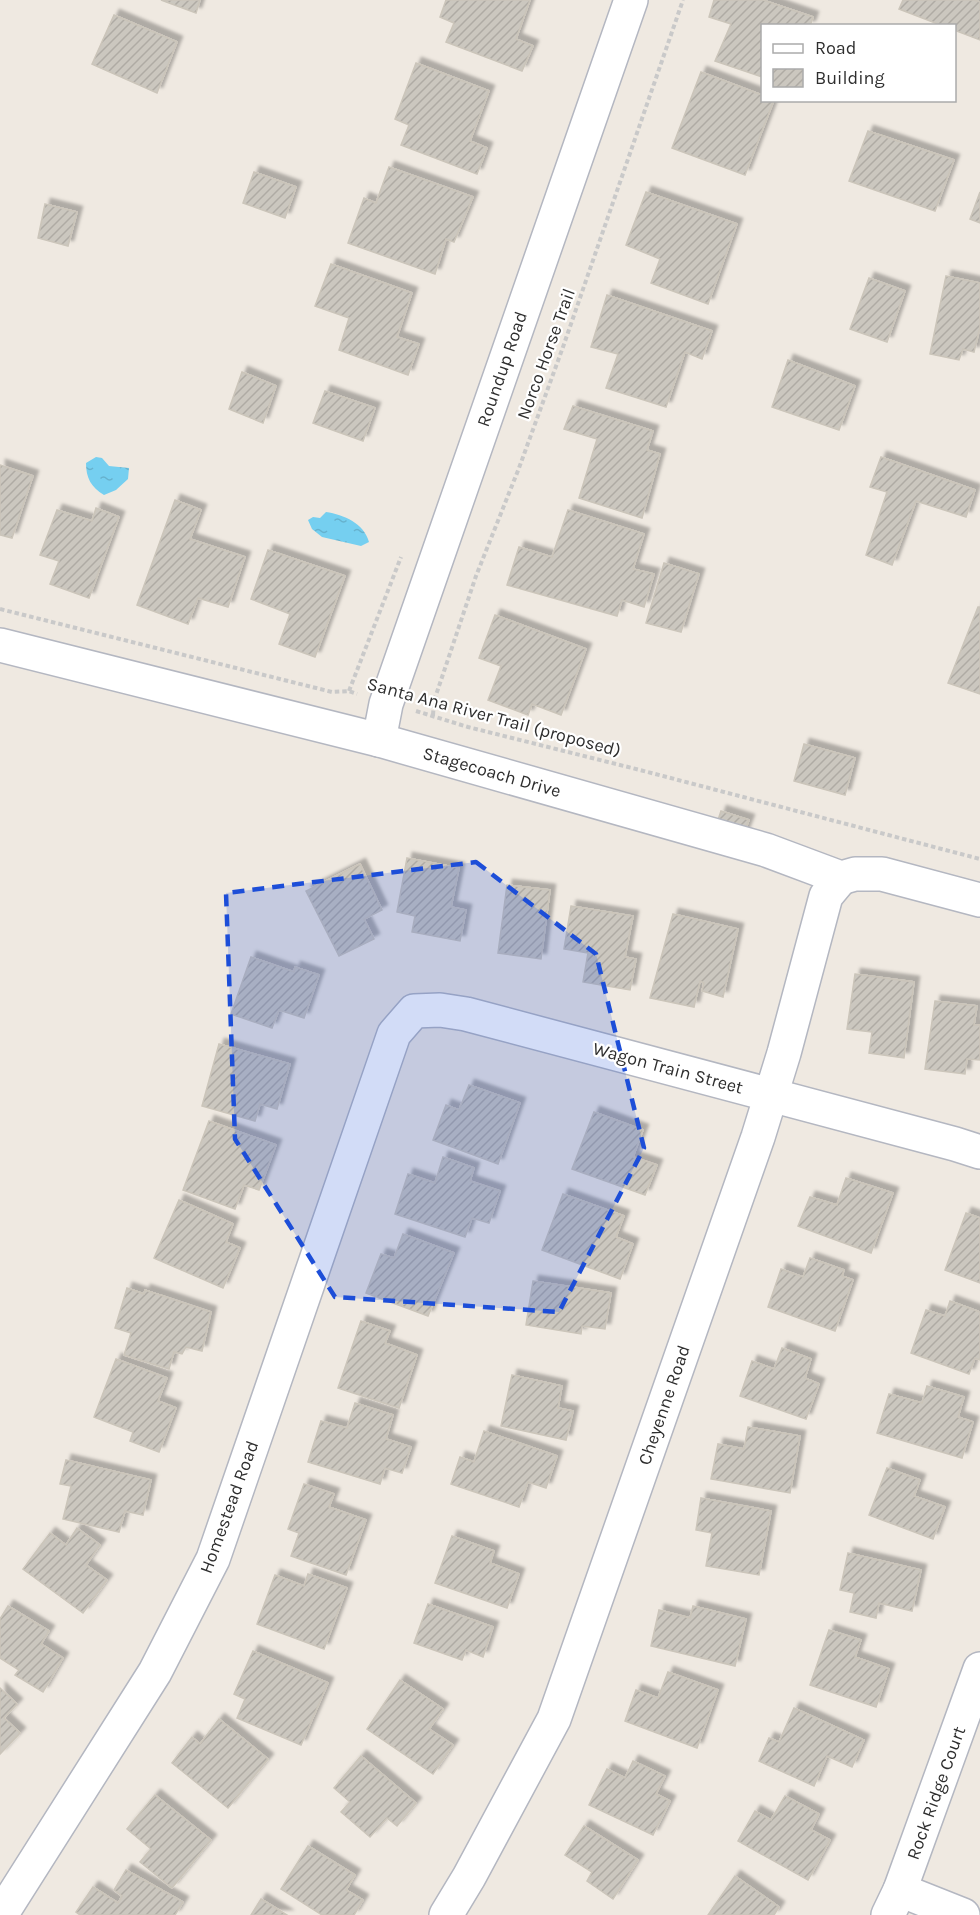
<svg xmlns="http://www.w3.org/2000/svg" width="980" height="1915" font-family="Karla,sans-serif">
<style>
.water{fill:url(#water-ripples)}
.building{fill:url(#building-hatch);stroke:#cbc5ba;stroke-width:1.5;filter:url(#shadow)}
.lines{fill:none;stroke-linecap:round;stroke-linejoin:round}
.minor-casing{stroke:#b4b7c1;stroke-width:36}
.path{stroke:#c9c9c9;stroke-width:4;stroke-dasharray:4.5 3;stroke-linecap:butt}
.minor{stroke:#fff;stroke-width:33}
.marked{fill:#1d4ed8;fill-opacity:0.2;stroke:#1d4ed8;stroke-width:4.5;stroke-dasharray:12 8;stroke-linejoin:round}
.labels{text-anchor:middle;stroke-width:4.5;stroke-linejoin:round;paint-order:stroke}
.street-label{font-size:18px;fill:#2e2e2e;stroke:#fff}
</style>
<defs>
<pattern id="water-ripples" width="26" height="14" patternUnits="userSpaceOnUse" patternTransform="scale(1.5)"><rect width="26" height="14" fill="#75cff0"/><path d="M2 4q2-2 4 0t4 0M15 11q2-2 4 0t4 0" fill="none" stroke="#66b2ce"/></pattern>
<pattern id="building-hatch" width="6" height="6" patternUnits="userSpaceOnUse" patternTransform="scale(1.5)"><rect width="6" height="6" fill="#cbc7bf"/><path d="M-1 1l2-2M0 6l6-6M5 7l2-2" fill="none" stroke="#afaba4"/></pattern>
<filter id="shadow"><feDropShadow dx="5.5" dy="-5.5" stdDeviation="1.5" flood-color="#0004"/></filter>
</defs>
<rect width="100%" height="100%" fill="#efe9e1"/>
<!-- water -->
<g class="water">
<path d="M96,457L102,458L109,466L129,468L128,479L116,490L104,495C91,487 86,478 86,463Z"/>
<path d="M326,512C344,515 364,523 369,542L361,546L322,537L312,529L308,520L313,517L320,518Z"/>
</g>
<!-- building -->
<g class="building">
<path d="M161,0H200L196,13Z"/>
<path d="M446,0H530L516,39L533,46L522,71L446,42L454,23L440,17Z"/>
<path d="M714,0H763L813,17L810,26H762V77L715,61L731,24L709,17Z"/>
<path d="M903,0H974L980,2V40L954,30V26H943L899,9Z"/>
<path d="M114,15L177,42L157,93L92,64Z"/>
<path d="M416,63L489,91L470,141L487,148L477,174L401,145L409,125L395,119Z"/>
<path d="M701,72L762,95V100H774L745,175L672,148Z"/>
<path d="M868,131L954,160L935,211L849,181Z"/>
<path d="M389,167L473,197L454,242L446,239L435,274L348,243L364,198L376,203Z"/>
<path d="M254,172L296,187L285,218L243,203Z"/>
<path d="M646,192L737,224L708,304L651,283L660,259L626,245Z"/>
<path d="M980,192V223L970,219Z"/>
<path d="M45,204L77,212L68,246L38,238Z"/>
<path d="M331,264L412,293L397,337L419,344L408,375L339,350L349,318L315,306Z"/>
<path d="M946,276L980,283V327L974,352L963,349L959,360L930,354Z"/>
<path d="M869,278L905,291L887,342L850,329Z"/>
<path d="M607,295L712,331L702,359L685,352L666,407L606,388L618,354L591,347Z"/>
<path d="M788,360L855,386L839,430L772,407Z"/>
<path d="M242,372L276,386L263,423L229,409Z"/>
<path d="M325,391L375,408L363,441L313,423Z"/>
<path d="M573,406L653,431L647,450L660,454L642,518L579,498L597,439L564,429Z"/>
<path d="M881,457L975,490L966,517L916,501L892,565L866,555L887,492L870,487Z"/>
<path d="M0,465L33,476L12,538L0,535Z"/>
<path d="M175,500L201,510L190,539L245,557L228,607L198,598L188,624L137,605Z"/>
<path d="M96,508L119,517L89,598L50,584L59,561L40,555L57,510L92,521Z"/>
<path d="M568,510L644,534L633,569L654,574L644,607L622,600L617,616L507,585L519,547L552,557Z"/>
<path d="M268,550L345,576L315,657L279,644L290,614L251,599Z"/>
<path d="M664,563L699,574L681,632L646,623Z"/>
<path d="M978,607H980V694L948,683Z"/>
<path d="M495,615L586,649L561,715L532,704L528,715L488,700L501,666L479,658Z"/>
<path d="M804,744L855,758L845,795L794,781Z"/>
<path d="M721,811L749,820L742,838L715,829Z"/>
<path d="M407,858L459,868L451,907L466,910L460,941L412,932L415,916L397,912Z"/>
<path d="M360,864L382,910L364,919L374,939L339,956L306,891Z"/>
<path d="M507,885L550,890L541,959L498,953Z"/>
<path d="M571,906L633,916L625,957L636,959L630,990L583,982L588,953L564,949Z"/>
<path d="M673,914L738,929L723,997L702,991L704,983L700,981L694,1007L650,998Z"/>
<path d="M251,957L294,972L295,967L319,975L304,1018L279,1010L272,1028L231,1014Z"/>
<path d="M855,974L914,982L904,1058L869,1053L872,1032L847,1029Z"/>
<path d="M935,1001L977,1006L974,1025H980V1060L967,1059L965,1074L925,1069Z"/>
<path d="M219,1044L290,1064L277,1109L260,1104L255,1121L202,1106Z"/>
<path d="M469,1085L520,1103L498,1164L433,1140L446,1105L459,1110Z"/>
<path d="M594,1112L643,1130L633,1157L657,1165L645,1195L572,1169Z"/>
<path d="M209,1121L276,1145L259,1190L244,1185L235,1209L183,1190Z"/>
<path d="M443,1157L474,1168L470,1181L500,1191L489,1223L472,1218L465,1237L395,1214L408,1174L435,1183Z"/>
<path d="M846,1178L893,1193L871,1253L798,1226L810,1197L837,1205Z"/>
<path d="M563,1194L624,1216L616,1237L633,1244L620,1279L542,1250Z"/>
<path d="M179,1200L233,1224L226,1242L240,1248L223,1288L154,1258Z"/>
<path d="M966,1213L980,1218V1283L945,1270Z"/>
<path d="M403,1234L454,1253L428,1316L366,1293L381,1254L394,1258Z"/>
<path d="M810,1258L844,1270L842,1276L853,1280L835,1331L768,1307L781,1269L803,1277Z"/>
<path d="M533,1281L611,1293L605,1329L582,1326L581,1334L526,1325Z"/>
<path d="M127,1288L144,1294L145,1290L211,1312L202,1351L186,1347L182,1354L174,1352L169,1369L124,1355L131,1333L115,1328Z"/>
<path d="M950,1301L980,1312V1360L975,1358L969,1374L911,1353L926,1310L945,1316Z"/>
<path d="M361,1321L390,1331L385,1343L417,1355L399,1408L338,1388Z"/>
<path d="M782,1348L811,1359L805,1378L819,1384L806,1419L740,1396L752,1361L774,1369Z"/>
<path d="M116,1359L167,1378L158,1401L176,1408L159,1452L130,1441L133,1432L94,1417Z"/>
<path d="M512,1375L562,1386L558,1408L573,1411L566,1440L501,1426Z"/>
<path d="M927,1386L964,1397L958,1417L973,1422L962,1458L877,1433L889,1394L922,1403Z"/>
<path d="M355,1403L393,1415L386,1439L411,1447L402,1473L385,1468L380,1484L308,1462L321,1421L347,1428Z"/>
<path d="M748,1427L800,1436L790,1493L711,1479L718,1444L744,1449Z"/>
<path d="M484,1431L557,1456L546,1488L528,1482L519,1507L451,1484L460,1457L474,1462Z"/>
<path d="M66,1460L151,1480L143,1515L125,1511L119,1532L63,1519L71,1486L60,1484Z"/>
<path d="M887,1468L920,1480L914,1496L945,1507L933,1539L869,1515Z"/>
<path d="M304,1484L334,1494L329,1507L366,1520L346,1575L291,1556L299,1533L288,1529Z"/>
<path d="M701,1498L771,1511L759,1575L706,1566L712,1533L696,1530Z"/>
<path d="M77,1528L100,1545L86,1565L107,1580L83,1613L23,1569L50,1533L66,1545Z"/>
<path d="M452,1536L494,1551L490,1563L519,1574L507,1608L435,1583Z"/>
<path d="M848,1553L921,1570L912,1611L879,1603L876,1618L850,1612L854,1593L840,1590Z"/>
<path d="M308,1574L347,1588L324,1649L257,1624L275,1575L304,1586Z"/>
<path d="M428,1604L493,1627L483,1657L466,1650L462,1660L414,1643Z"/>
<path d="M8,1606L49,1631L41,1644L63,1658L43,1692L15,1675L19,1670L0,1658V1619Z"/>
<path d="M693,1606L746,1619L735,1666L651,1646L659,1610L690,1618Z"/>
<path d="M829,1630L861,1640L855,1657L889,1669L876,1707L810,1685Z"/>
<path d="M253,1651L328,1683L301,1745L237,1718L245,1699L234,1694Z"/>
<path d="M668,1672L718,1690L697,1748L625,1721L636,1690L658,1698Z"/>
<path d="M400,1680L443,1709L429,1729L453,1745L433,1774L367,1729Z"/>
<path d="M0,1688L17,1704L4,1718L20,1733L0,1754Z"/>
<path d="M794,1708L864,1740L852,1767L827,1756L814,1786L759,1761L769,1738L779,1742Z"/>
<path d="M219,1719L268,1759L228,1808L172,1763L192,1737L200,1744Z"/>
<path d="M361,1756L416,1803L397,1826L387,1818L370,1837L341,1812L350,1802L334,1788Z"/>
<path d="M633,1761L665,1776L656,1794L670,1801L653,1835L589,1805L607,1769L625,1778Z"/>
<path d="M155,1795L211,1840L172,1888L140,1862L151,1849L127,1829Z"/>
<path d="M785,1796L819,1814L811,1830L830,1840L808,1880L738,1841L755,1811L771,1820Z"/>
<path d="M584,1826L638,1860L613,1899L587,1881L592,1872L565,1855Z"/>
<path d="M308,1846L355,1875L346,1890L363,1900L354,1915H322L281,1889Z"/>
<path d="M126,1870L183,1902L175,1915H80L76,1912L93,1887L118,1903L122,1896L114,1890Z"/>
<path d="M735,1876L779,1907L774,1915H708Z"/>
<path d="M261,1899L287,1915H251Z"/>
</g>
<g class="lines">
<!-- minor casing -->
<g class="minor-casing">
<g id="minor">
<path d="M0,645L379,740L766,850L841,878L855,874H882L980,900"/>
<path d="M379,740L386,704L631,0"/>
<path d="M900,1890L963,1915"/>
<path d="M1,1915L155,1672L213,1559L394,1034L414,1011L440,1010L466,1014L955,1144L980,1152"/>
<path d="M446,1915L469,1877L554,1719L758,1137L784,1053L826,896L841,878"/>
<path d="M888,1915L900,1890L980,1669"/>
</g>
</g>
<!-- path -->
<g class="path">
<path d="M0,609L332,692L349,691L357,694"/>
<path d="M349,691L401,557"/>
<path d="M416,711L468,727L640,770L980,859"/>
<path d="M433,715L434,701L476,576L519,468L563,347L683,0"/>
</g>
<!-- minor -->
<use href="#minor" class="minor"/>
</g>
<!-- marked area -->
<path class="marked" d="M476,862L596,954L644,1148L559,1312L335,1297L235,1139L226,893Z"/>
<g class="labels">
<!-- street labels -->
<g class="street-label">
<text transform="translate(546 354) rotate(-70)" y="6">Norco Horse Trail</text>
<text transform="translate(502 369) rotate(-71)" y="6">Roundup Road</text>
<text transform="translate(494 717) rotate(15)" y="6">Santa Ana River Trail (proposed)</text>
<text transform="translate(492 772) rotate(16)" y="6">Stagecoach Drive</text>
<text transform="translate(668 1068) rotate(15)" y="6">Wagon Train Street</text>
<text transform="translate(664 1405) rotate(-71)" y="6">Cheyenne Road</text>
<text transform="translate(229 1507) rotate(-70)" y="6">Homestead Road</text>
<text transform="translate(936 1793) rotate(-70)" y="6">Rock Ridge Court</text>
</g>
</g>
<!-- legend -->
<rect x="761" y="24" width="195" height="78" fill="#ffffff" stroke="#ababab" stroke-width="1.5"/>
<rect x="773" y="44" width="30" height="9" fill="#ffffff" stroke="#ababab" stroke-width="1.5"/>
<text x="815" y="54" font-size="18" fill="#2e2e2e">Road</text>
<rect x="773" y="69" width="30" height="18" fill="url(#building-hatch)" stroke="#ababab" stroke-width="1.5"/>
<text x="815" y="84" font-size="18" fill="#2e2e2e">Building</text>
</svg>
